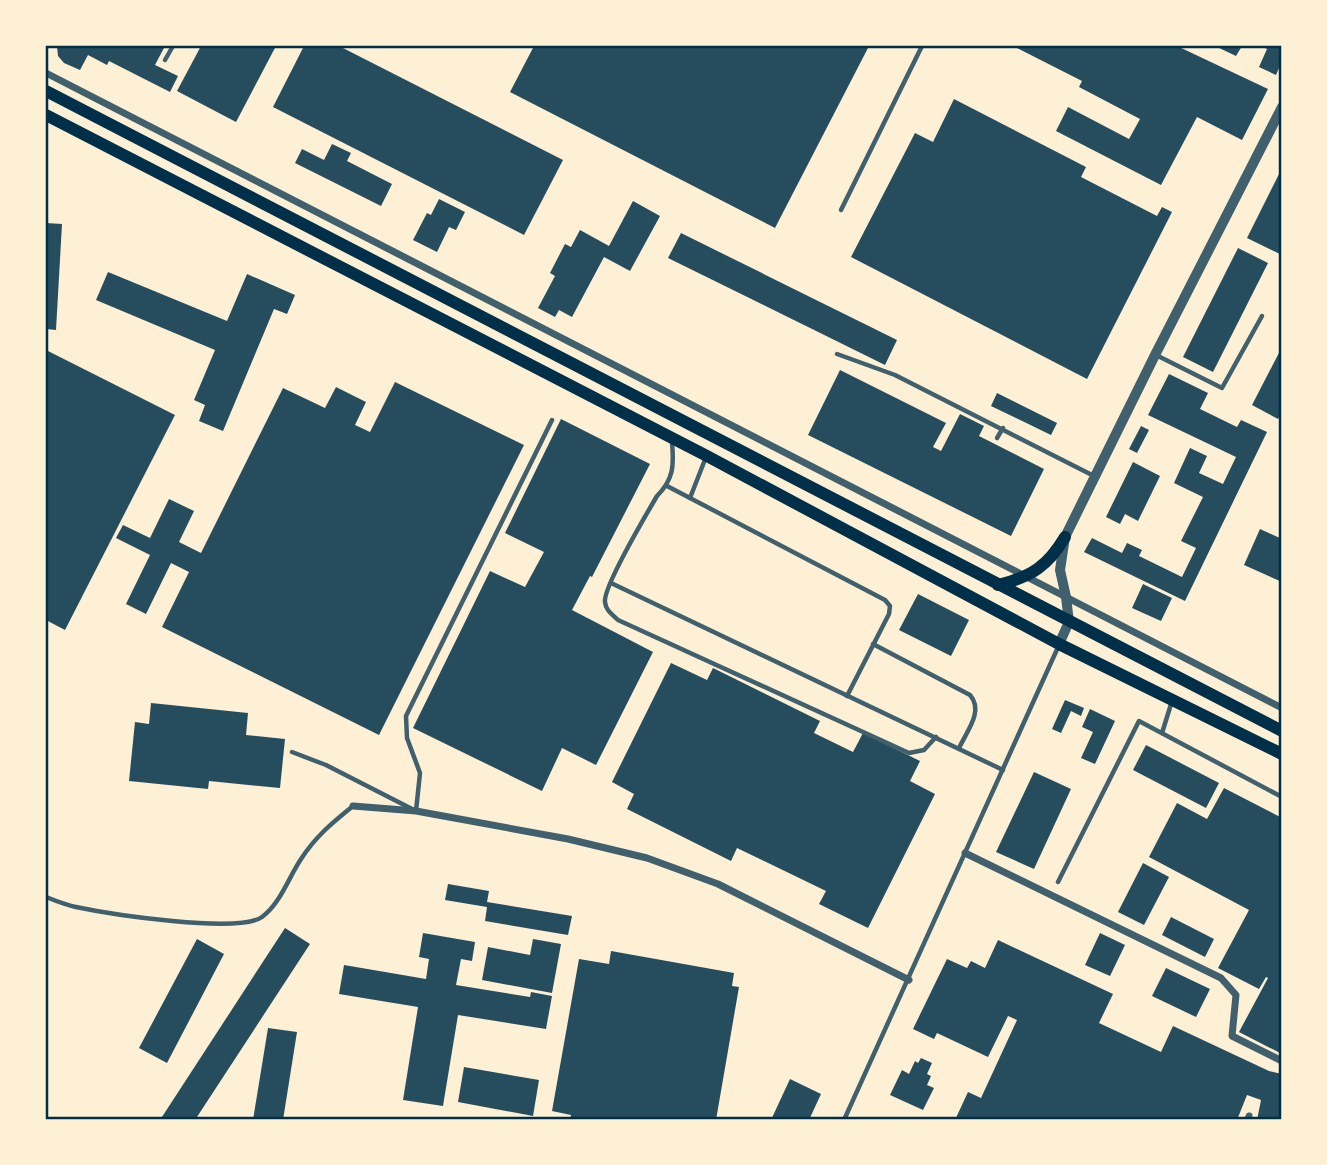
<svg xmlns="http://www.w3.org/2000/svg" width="1327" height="1165" font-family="'Roboto Condensed',sans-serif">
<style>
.building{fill:#264d5e}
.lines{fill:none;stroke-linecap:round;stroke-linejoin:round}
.service{stroke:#3f606c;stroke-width:4.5}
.minor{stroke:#3f606c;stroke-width:7}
.tertiary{stroke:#3f606c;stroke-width:10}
.primary{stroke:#003049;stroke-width:12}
.neatline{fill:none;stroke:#003049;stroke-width:2.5}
</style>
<rect width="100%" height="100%" fill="#fdf0d5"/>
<!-- building -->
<g class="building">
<path d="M57,46H165L155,65L178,76L170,92L109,61L107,65L88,55L80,70L64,63L58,56Z"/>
<path d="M201,46H276L236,122L177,91Z"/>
<path d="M304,46H339L563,160L524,235L273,107Z"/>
<path d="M534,46H869L775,228L510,92Z"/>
<path d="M1013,46H1177L1268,89L1242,140L1197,117L1161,185L1056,131L1068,107L1129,139L1140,119L1079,87L1082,81Z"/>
<path d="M1215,46H1242L1236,56Z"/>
<path d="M1266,46H1282V61L1276,75L1259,67L1267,49L1265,48Z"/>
<path d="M954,99L1086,167L1081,177L1157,216L1162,207L1172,212L1087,379L851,257L915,133L933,142Z"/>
<path d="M332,144L351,153L347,161L392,184L381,206L295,163L302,149L324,160Z"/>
<path d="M1282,168V255L1247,238Z"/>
<path d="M439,199L465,212L456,230L449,227L437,252L413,240L427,213L431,215Z"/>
<path d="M633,201L660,216L630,271L604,257L572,317L559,310L555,317L538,308L555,276L550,273L565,244L571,247L580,230L609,246Z"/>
<path d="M46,223L62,224L56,330L46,329Z"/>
<path d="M681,233L897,340L885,365L668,258Z"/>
<path d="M1238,248L1268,263L1213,372L1183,357Z"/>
<path d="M108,272L227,321L247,274L295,295L287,314L274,309L223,431L199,421L205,405L194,400L215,350L96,300Z"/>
<path d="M1282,347V412L1278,419L1252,405Z"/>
<path d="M46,350L175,415L65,630L46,620Z"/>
<path d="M840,370L946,423L933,447L941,451L960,414L984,426L979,436L1044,469L1011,536L808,435Z"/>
<path d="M1169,374L1208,393L1200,409L1237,427L1241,420L1267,432L1185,601L1084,552L1092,538L1122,553L1127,543L1142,550L1139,556L1182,577L1196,548L1181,541L1203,497L1174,483L1190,448L1207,456L1199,473L1223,484L1236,457L1148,415Z"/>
<path d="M395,382L524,445L379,735L162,627L189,572L171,563L146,614L126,604L150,555L116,538L123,525L150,538L169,499L194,511L179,542L201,553L283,388L325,408L336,387L366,402L355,425L370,432Z"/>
<path d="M997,393L1057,423L1051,435L991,406Z"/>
<path d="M561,419L650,464L592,577L590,576L572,610L653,652L596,765L562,748L542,791L413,728L490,571L525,587L544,552L505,533Z"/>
<path d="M1141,426L1149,430L1137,453L1129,449Z"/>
<path d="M1133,462L1160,476L1138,521L1125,514L1120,524L1106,517Z"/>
<path d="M1260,529L1282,539V582L1244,565Z"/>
<path d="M1143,584L1172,598L1161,621L1132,608Z"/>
<path d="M918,594L969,620L951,656L899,630Z"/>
<path d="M671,663L707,680L713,668L820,721L814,733L853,752L863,733L920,761L910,781L935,794L868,928L819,904L826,891L737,848L731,861L627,809L634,794L612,782Z"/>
<path d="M1065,700L1084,708L1081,716L1071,711L1061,733L1052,729Z"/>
<path d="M151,703L248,713L246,735L285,739L280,788L209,781L208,789L129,781L135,722L149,724Z"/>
<path d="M1090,709L1115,721L1095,764L1081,758L1093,732L1082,727Z"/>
<path d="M1146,745L1219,783L1206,808L1133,770Z"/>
<path d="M1034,772L1071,789L1034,869L996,852Z"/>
<path d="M1224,788L1282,818V1054L1239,1032L1268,978L1266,977L1259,989L1218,968L1249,910L1149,857L1177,803L1207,819Z"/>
<path d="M1143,863L1169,877L1144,925L1118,912Z"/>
<path d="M448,884L489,891L487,902L572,916L568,935L485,921L487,907L445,900Z"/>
<path d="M1171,917L1214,939L1205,957L1162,935Z"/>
<path d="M285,928L310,944L195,1120H160Z"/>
<path d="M423,933L475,942L472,961L461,959L456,985L530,997L531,992L552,996L546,1029L458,1015L443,1106L403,1100L418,1007L339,994L344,965L426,979L429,959L419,957Z"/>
<path d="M1100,933L1125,945L1110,976L1085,965Z"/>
<path d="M197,939L224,954L167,1063L139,1048Z"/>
<path d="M533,939L561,944L552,993L482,980L488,947L530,955Z"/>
<path d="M998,940L1113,994L1099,1023L1161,1052L1173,1026L1269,1071L1282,1074L1281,1120H1257L1261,1100L1247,1095L1237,1120H955L968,1092L981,1098L1017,1020L1008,1016L988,1057L937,1033L934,1039L913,1029L947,959L967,968L971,961L985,968Z"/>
<path d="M611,951L734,973L732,986L739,987L716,1120H570L571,1115L552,1111L579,959L609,964Z"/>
<path d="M1166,968L1210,989L1196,1017L1152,996Z"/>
<path d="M268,1028L297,1032L283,1120H253Z"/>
<path d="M921,1058L932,1063L927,1074L931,1076L927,1085L934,1088L923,1110L890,1095L902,1070L909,1074L915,1061L918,1063Z"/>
<path d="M464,1067L539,1080L533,1116L458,1102Z"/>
<path d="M790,1079L821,1094L809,1120H771Z"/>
</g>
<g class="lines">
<!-- service -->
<g class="service">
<path d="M165,60L173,46"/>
<path d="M841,210L922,46"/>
<path d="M837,354L895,375L1094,476"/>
<path d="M1156,355L1222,388L1262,316"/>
<path d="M997,438L1003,428"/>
<path d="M672,442C674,465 674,479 657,496C647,513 603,588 605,602C606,611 612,614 618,620L909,753L924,750L936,737"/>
<path d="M667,486L885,600L890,606L889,614L847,696"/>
<path d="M690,498L706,457"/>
<path d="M611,583L1003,770"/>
<path d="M873,644L970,695C984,711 967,731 959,748"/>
<path d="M1162,733L1172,701"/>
<path d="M292,752L326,765L416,811L420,773L407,738L406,716L552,420"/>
<path d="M1058,882L1139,721L1282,797"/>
<path d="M46,897C56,901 66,905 76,907C109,914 238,934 262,917C280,904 289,877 301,859C316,836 332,823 353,806"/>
<path d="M844,1120L1059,645"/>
</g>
<!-- minor -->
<g class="minor">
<path d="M46,73L1282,708"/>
<path d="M353,806L416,811L568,839L647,858L718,884L909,980"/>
<path d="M965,853L1221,978L1236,995L1232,1036L1282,1061"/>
<path d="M1248,1120L1249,1116"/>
</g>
<!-- tertiary -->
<path class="tertiary" d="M1059,644L1069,622L1066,597L1060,570L1065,537L1155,355L1282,107"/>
<!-- primary -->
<g class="primary">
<path d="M46,91L1282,731"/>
<path d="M46,115L707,456L1059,644L1282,754"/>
<path d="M998,585C1031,577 1048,566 1065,537"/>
</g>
</g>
<!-- border -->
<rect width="1327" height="1165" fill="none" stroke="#fdf0d5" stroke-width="94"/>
<rect x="47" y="47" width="1233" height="1071" class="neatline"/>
</svg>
